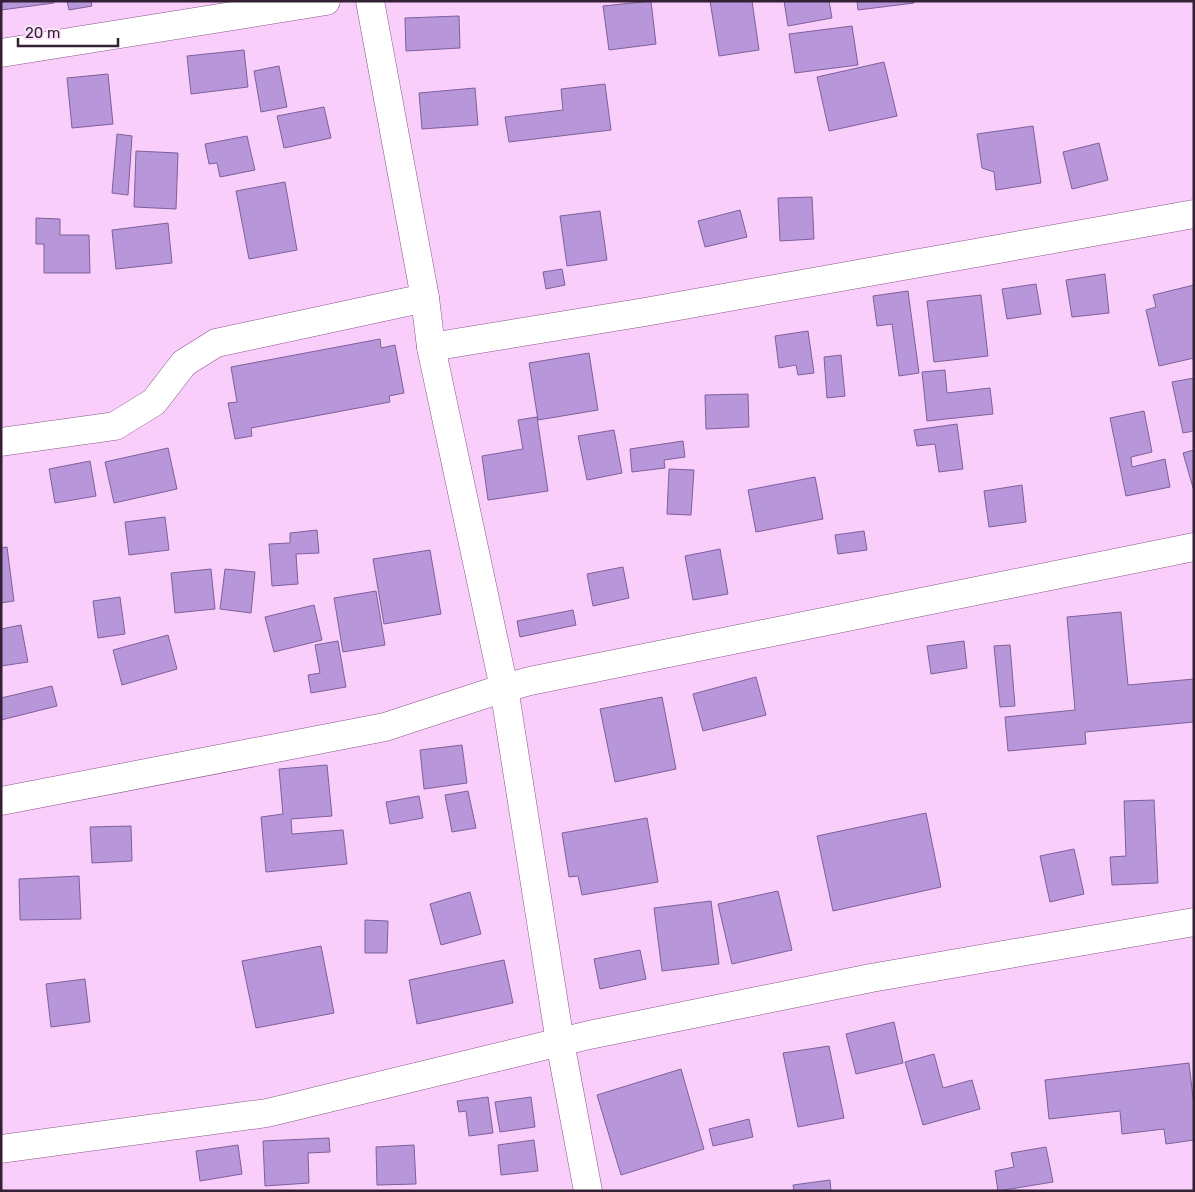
<svg xmlns="http://www.w3.org/2000/svg" width="1195" height="1192" font-family="Rubik,sans-serif">
<style>
.building{fill:#b796da;stroke:#7d609b}
.lines{fill:none;stroke-linecap:round;stroke-linejoin:round}
.minor-casing{stroke:#885788;stroke-width:29}
.minor{stroke:#fff;stroke-width:28}
</style>
<rect width="100%" height="100%" fill="#facefa"/>
<!-- building -->
<g class="building">
<path d="M1,1H54V3L1,10Z"/>
<path d="M67,1H91L92,6L69,10Z"/>
<path d="M651,1L656,44L609,50L603,6Z"/>
<path d="M710,1H752L759,50L719,56Z"/>
<path d="M784,1H829L832,18L788,26Z"/>
<path d="M857,1H913L914,3L858,10Z"/>
<path d="M459,16L460,48L406,51L405,18Z"/>
<path d="M852,26L858,65L795,73L789,34Z"/>
<path d="M244,50L248,87L191,94L187,56Z"/>
<path d="M884,62L897,116L829,131L817,77Z"/>
<path d="M279,66L287,107L261,112L254,71Z"/>
<path d="M108,74L113,124L72,128L67,78Z"/>
<path d="M605,84L611,130L509,142L505,117L563,110L561,89Z"/>
<path d="M475,88L478,125L422,129L419,93Z"/>
<path d="M324,107L331,138L284,148L277,116Z"/>
<path d="M1033,126L1041,183L996,190L994,172L982,168L977,134Z"/>
<path d="M117,134L132,136L128,195L112,193Z"/>
<path d="M247,136L255,170L220,177L217,163L209,164L205,144Z"/>
<path d="M1099,143L1108,180L1072,189L1063,152Z"/>
<path d="M136,151L178,153L176,209L134,207Z"/>
<path d="M285,182L297,250L249,259L236,191Z"/>
<path d="M812,197L814,239L780,241L778,198Z"/>
<path d="M740,210L747,237L705,247L698,221Z"/>
<path d="M600,211L607,260L567,266L560,216Z"/>
<path d="M36,218L60,219V235H89L90,273H44V244H36Z"/>
<path d="M168,223L172,263L116,269L112,230Z"/>
<path d="M562,269L565,285L546,289L543,272Z"/>
<path d="M1105,274L1109,313L1072,317L1066,280Z"/>
<path d="M1036,284L1041,314L1007,319L1002,289Z"/>
<path d="M1194,285V358L1159,366L1146,310L1156,307L1153,295Z"/>
<path d="M908,291L919,373L899,376L892,324L877,326L873,296Z"/>
<path d="M981,295L988,356L934,362L927,301Z"/>
<path d="M808,331L814,373L798,375L796,365L779,368L775,336Z"/>
<path d="M380,339L381,348L395,345L404,393L389,396L390,402L251,428L252,436L235,439L228,403L237,402L231,367Z"/>
<path d="M589,353L598,410L538,420L529,363Z"/>
<path d="M841,355L845,396L827,398L824,357Z"/>
<path d="M945,370L947,393L990,388L993,414L927,421L922,372Z"/>
<path d="M1194,378V431L1183,433L1172,382Z"/>
<path d="M748,394L749,427L706,429L705,395Z"/>
<path d="M1144,411L1152,452L1131,457L1132,467L1165,459L1170,487L1126,496L1110,418Z"/>
<path d="M537,417L548,491L488,500L482,456L523,449L518,420Z"/>
<path d="M957,424L963,469L939,472L935,444L917,446L914,430Z"/>
<path d="M614,430L622,473L587,480L578,436Z"/>
<path d="M683,441L685,457L664,460L665,468L632,472L630,449Z"/>
<path d="M168,448L177,489L114,503L105,462Z"/>
<path d="M1194,450V491L1183,453Z"/>
<path d="M90,461L96,496L55,503L49,469Z"/>
<path d="M669,469L694,470L691,515L667,514Z"/>
<path d="M815,477L823,519L756,532L748,490Z"/>
<path d="M1022,485L1026,522L989,527L984,491Z"/>
<path d="M165,517L169,550L129,555L125,522Z"/>
<path d="M317,530L319,553L296,554L298,584L272,586L269,544L290,543V533Z"/>
<path d="M864,531L867,550L838,554L835,535Z"/>
<path d="M7,547L14,601L1,603V548Z"/>
<path d="M720,549L728,594L693,600L685,556Z"/>
<path d="M430,550L441,614L384,624L373,559Z"/>
<path d="M623,567L629,598L593,606L587,574Z"/>
<path d="M211,569L215,609L175,613L171,573Z"/>
<path d="M225,569L255,572L251,613L220,609Z"/>
<path d="M376,591L385,645L343,652L334,598Z"/>
<path d="M120,597L125,634L98,638L93,601Z"/>
<path d="M314,605L322,640L274,652L265,617Z"/>
<path d="M573,610L576,625L520,637L517,621Z"/>
<path d="M1121,612L1128,685L1194,679V722L1085,732L1086,744L1008,751L1005,717L1075,710L1067,617Z"/>
<path d="M21,625L28,662L1,666V629Z"/>
<path d="M168,635L177,669L122,685L113,650Z"/>
<path d="M338,641L346,687L311,693L308,675L320,673L315,645Z"/>
<path d="M964,641L967,668L931,674L927,646Z"/>
<path d="M1010,645L1015,706L1000,707L994,646Z"/>
<path d="M756,677L766,715L703,731L693,694Z"/>
<path d="M52,686L57,706L1,720V698Z"/>
<path d="M662,697L676,769L615,782L600,709Z"/>
<path d="M462,745L467,783L424,789L420,750Z"/>
<path d="M327,765L332,816L291,819L292,834L343,830L347,864L266,872L261,817L283,814L279,769Z"/>
<path d="M468,791L476,828L452,832L445,795Z"/>
<path d="M419,796L423,818L390,824L386,802Z"/>
<path d="M1154,800L1158,883L1112,885L1110,857L1126,856L1124,801Z"/>
<path d="M926,813L941,887L833,911L817,836Z"/>
<path d="M647,818L658,882L582,895L578,876L569,877L562,833Z"/>
<path d="M131,826L132,861L92,863L90,827Z"/>
<path d="M1074,849L1084,894L1050,902L1040,856Z"/>
<path d="M79,876L81,919L20,920L19,879Z"/>
<path d="M778,891L792,950L732,964L718,904Z"/>
<path d="M470,892L481,934L441,945L430,904Z"/>
<path d="M711,901L719,964L662,971L654,908Z"/>
<path d="M365,920L388,921L387,953H365Z"/>
<path d="M321,946L334,1013L256,1028L242,961Z"/>
<path d="M640,950L646,979L600,989L594,959Z"/>
<path d="M504,960L513,1003L417,1024L409,980Z"/>
<path d="M85,979L90,1022L51,1027L46,984Z"/>
<path d="M894,1022L903,1063L856,1074L846,1034Z"/>
<path d="M829,1046L844,1118L798,1127L783,1053Z"/>
<path d="M934,1054L943,1088L972,1080L980,1109L923,1125L905,1062Z"/>
<path d="M1189,1063L1194,1106V1140L1166,1144L1164,1129L1122,1134L1120,1111L1049,1119L1045,1080Z"/>
<path d="M681,1069L704,1149L621,1175L597,1095Z"/>
<path d="M488,1097L493,1133L469,1136L466,1111L459,1112L457,1101Z"/>
<path d="M531,1097L535,1127L500,1132L495,1102Z"/>
<path d="M749,1119L753,1137L713,1146L709,1129Z"/>
<path d="M329,1138L330,1152L308,1153L309,1183L265,1186L263,1141Z"/>
<path d="M534,1140L538,1171L501,1175L498,1145Z"/>
<path d="M238,1145L242,1174L200,1181L196,1151Z"/>
<path d="M414,1145L416,1184L377,1185L376,1147Z"/>
<path d="M1046,1147L1053,1182L998,1191L995,1171L1014,1167L1011,1153Z"/>
<path d="M830,1180L831,1191H794L793,1185Z"/>
</g>
<g class="lines">
<!-- minor casing -->
<g class="minor-casing">
<g id="minor">
<path d="M370,1L425,298L431,347L504,688L560,1042L588,1191"/>
<path d="M1,53L326,1"/>
<path d="M431,347L645,312L1194,214"/>
<path d="M1,442L115,426L154,402L184,363L216,343L425,298"/>
<path d="M1,801L385,727L504,688L530,681L1194,547"/>
<path d="M1,1149L267,1113L589,1035L871,978L1194,922"/>
</g>
</g>
<!-- minor -->
<use href="#minor" class="minor"/>
</g>
<!-- border -->
<rect width="1195" height="1192" fill="none" stroke="#342035" stroke-width="5"/>
<!-- scale -->
<path d="M18 38v8h100v-8" fill="none" stroke="#342035" stroke-width="2.5"/>
<text x="25" y="38" font-size="15" fill="#342035" stroke="#fae4fa" stroke-width="4" paint-order="stroke">20 m</text>
</svg>
